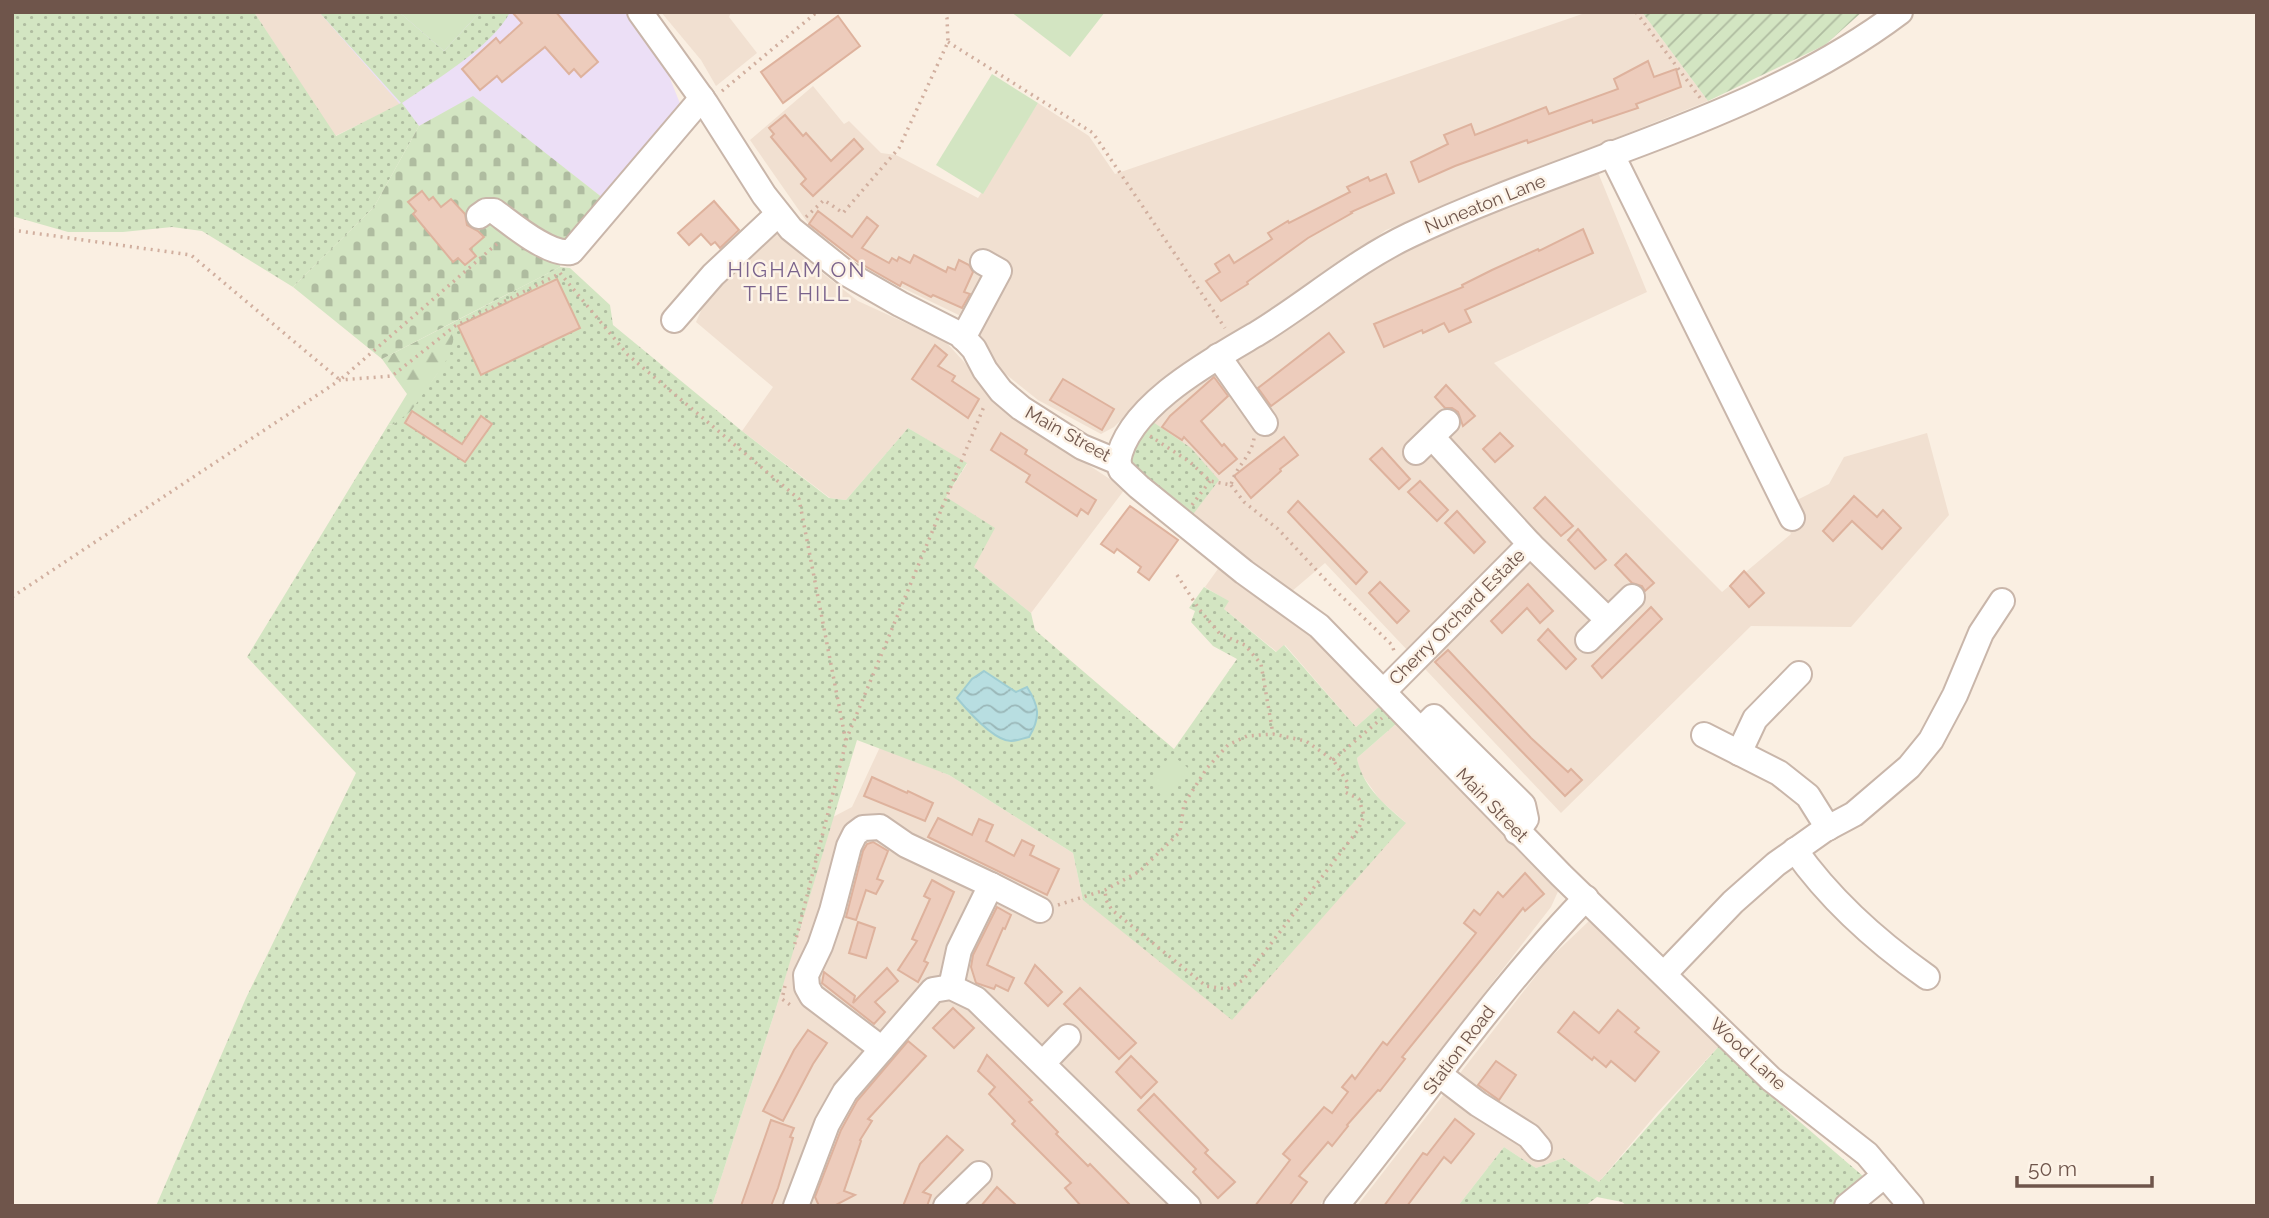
<svg xmlns="http://www.w3.org/2000/svg" width="2269" height="1218" font-family="Raleway,sans-serif">
<style>
.residential{fill:#f1e0d1}
.education{fill:#ecdff6}
.grass{fill:url(#grass-dots)}
.forest{fill:url(#forest-firs)}
.cemetery{fill:url(#cemetery-stones)}
.garden{fill:url(#garden-furrows)}
.pitch{fill:#d3e5c2}
.water{fill:url(#water-waves);stroke:#9fcdd2;stroke-width:2}
.building{fill:#edccbc;stroke:#deb29d;stroke-width:2}
.lines{fill:none;stroke-linecap:round;stroke-linejoin:round}
.minor-casing{stroke:#c9b6aa;stroke-width:28}
.path{stroke:#d1af9f;stroke-width:3.5;stroke-dasharray:2 5;stroke-linecap:butt}
.minor{stroke:#fff;stroke-width:24}
.labels{text-anchor:middle;stroke-width:5;stroke-linejoin:round;paint-order:stroke}
.street-label{font-size:18px;fill:#6f554b;stroke:#fdf3e7}
.quarter-label{font-size:21px;letter-spacing:2px;fill:#7a638c;stroke:#fdf3e7}
</style>
<defs>
<pattern id="grass-dots" width="8" height="8" patternUnits="userSpaceOnUse" patternTransform="scale(1.75)"><rect width="8" height="8" fill="#d3e5c2"/><path d="M2 2h.1M6 6h.1" fill="none" stroke="#afbca0" stroke-width="1.8" stroke-linecap="round"/></pattern>
<pattern id="forest-firs" width="22" height="20" patternUnits="userSpaceOnUse" patternTransform="scale(1.75)"><rect width="22" height="20" fill="#d3e5c2"/><path d="M5 1l3.5 6h-7zM16 11l3.5 6h-7z" fill="#afbca0"/></pattern>
<pattern id="cemetery-stones" width="16" height="16" patternUnits="userSpaceOnUse" patternTransform="scale(1.75)"><rect width="16" height="16" fill="#d3e5c2"/><path d="M2 7V4a2 2 0 0 1 4 0v3zM10 15v-3a2 2 0 0 1 4 0v3z" fill="#afbca0"/></pattern>
<pattern id="garden-furrows" width="10" height="10" patternUnits="userSpaceOnUse" patternTransform="scale(1.75)"><rect width="10" height="10" fill="#d3e5c2"/><path d="M-1 1l2-2M0 10L10 0M9 11l2-2" fill="none" stroke="#afbca0"/></pattern>
<pattern id="water-waves" width="16" height="10" patternUnits="userSpaceOnUse" patternTransform="scale(1.75)"><rect width="16" height="10" fill="#b8dee1"/><path d="M0 5q4-4 8 0t8 0" fill="none" stroke="#9ab7b8"/></pattern>
</defs>
<rect width="100%" height="100%" fill="#faefe2"/>
<!-- residential -->
<g class="residential">
<path d="M254,12H319L401,104L335,136Z"/>
<path d="M661,12H731L729,17L757,53L716,86L701,60Z"/>
<path d="M1588,12H1642L1708,101L1386,230L1269,314L1209,347L1159,383L1114,427L1101,434L1038,400L993,364L982,338L969,320L874,274L812,229L750,140L813,86L844,124L849,121L881,153L896,155L978,198L1038,103L1089,136L1115,174Z"/>
<path d="M1597,170L1647,292L1494,363L1722,592L1791,534L1779,509L1829,484L1844,457L1927,433L1949,515L1851,627L1751,626L1561,813L1325,563L1291,592L1191,517L1150,420L1171,400L1233,358L1411,246Z"/>
<path d="M773,226L807,261L858,301L945,341L994,395L1043,435L1125,489L1031,613L974,567L946,497L967,464L908,428L846,500L830,498L742,431L773,387L696,322L708,295Z"/>
<path d="M1220,566L1292,616L1381,705L1356,727L1285,645L1277,652L1224,609L1228,601L1205,587Z"/>
<path d="M1397,723L1560,887L1551,907L1319,1206H712L777,1005L831,818L852,807L880,747L949,775L1073,853L1083,900L1405,822L1380,800L1360,772L1357,758Z"/>
<path d="M1590,920L1720,1045L1657,1113L1599,1182L1563,1158L1536,1168L1504,1147L1458,1206H1357L1548,960Z"/>
</g>
<!-- education -->
<path class="education" d="M319,12H627L661,56L681,106L608,202L473,97L419,126Z"/>
<!-- grass -->
<g class="grass">
<path d="M12,12H254L336,136L401,103L319,12H399L444,51L480,12H510C493,46 434,81 402,103L419,126L374,207L293,287L202,231L172,227L123,232H68L12,216Z"/>
<path d="M560,267L570,268L610,305L613,325L742,431L829,498L846,500L908,428L967,463L946,497L995,528L974,567L1031,613L1035,630L1174,749L1237,659L1213,646L1191,622L1195,611L1189,608L1204,587L1229,601L1224,609L1276,652L1284,645L1356,727L1381,705L1397,723L1357,758C1362,786 1385,805 1406,823L1232,1020L1083,900L1073,853L949,775L857,740L777,1005L712,1206H156L246,998L356,773L247,657L388,425L394,424C423,391 452,368 454,322Z"/>
<path d="M1150,420L1191,448L1219,480L1191,517L1130,465L1128,454Z"/>
<path d="M1720,1045L1793,1116L1864,1177L1832,1206H1627L1622,1202L1597,1197L1585,1206H1458L1504,1147L1536,1168L1563,1158L1599,1182Z"/>
</g>
<!-- forest -->
<path class="forest" d="M454,322L453,342L445,363L411,411L394,424L388,425L407,394L382,359Z"/>
<!-- cemetery -->
<path class="cemetery" d="M473,96L608,202L565,240L560,267L382,359L293,287L374,207L419,126Z"/>
<!-- garden -->
<path class="garden" d="M1642,12H1862L1825,45L1708,101Z"/>
<!-- pitch -->
<g class="pitch">
<path d="M399,12H480L444,51Z"/>
<path d="M1011,12H1105L1070,57Z"/>
<path d="M992,74L1038,103L983,194L936,165Z"/>
<path d="M1171,754L1188,768L1171,794L1152,781Z"/>
</g>
<!-- water -->
<path class="water" d="M984,671L1016,692L1027,687C1039,706 1041,717 1029,737C1023,738 1017,741 1011,741C994,741 968,711 957,698L972,679Z"/>
<!-- building -->
<g class="building">
<path d="M512,12H556L598,62L581,77L574,69L569,74L545,47L502,82L497,76L480,90L462,69L496,38L500,43L522,23Z"/>
<path d="M838,16L860,46L783,103L761,72Z"/>
<path d="M1648,61L1654,77L1676,69L1681,87L1636,104L1638,108L1593,123L1592,120L1528,143L1527,140L1455,166L1419,182L1411,162L1448,144L1444,135L1471,124L1475,135L1546,107L1549,114L1618,89L1614,79Z"/>
<path d="M785,115L803,136L806,133L831,161L854,139L863,149L813,196L801,184L806,179L771,137L774,134L769,128Z"/>
<path d="M1386,174L1394,193L1351,212L1352,213L1308,238L1247,282L1248,284L1221,301L1206,281L1220,272L1215,264L1229,255L1234,263L1272,239L1268,233L1288,221L1289,223L1350,192L1347,187L1368,177L1370,181Z"/>
<path d="M422,191L429,200L433,197L441,207L451,199L465,214L467,225L478,231L484,237L470,249L476,256L465,265L458,258L453,262L413,214L416,211L408,202Z"/>
<path d="M714,201L739,230L720,248L715,242L711,245L701,234L689,245L678,233Z"/>
<path d="M818,211L852,237L867,217L878,226L862,248L889,263L892,258L897,261L899,257L910,263L914,255L946,272L948,267L955,270L959,260L969,265L973,272L964,292L970,294L962,308L933,295L931,297L902,282L900,286L858,262L809,224Z"/>
<path d="M1583,229L1593,253L1465,310L1471,322L1449,332L1444,323L1423,333L1422,330L1384,347L1374,324L1463,287L1462,285L1492,270L1538,249L1539,251Z"/>
<path d="M557,279L580,328L481,375L458,326Z"/>
<path d="M1329,333L1344,352L1271,406L1258,388Z"/>
<path d="M935,345L947,355L938,366L955,376L952,381L979,399L968,418L912,379Z"/>
<path d="M1214,377L1228,396L1201,421L1222,446L1224,444L1237,459L1219,474L1184,437L1182,440L1162,427L1170,416Z"/>
<path d="M1063,379L1114,409L1102,430L1050,400Z"/>
<path d="M1446,385L1475,416L1463,426L1458,412L1452,408H1445L1435,397Z"/>
<path d="M412,411L462,444L481,416L492,424L465,462L405,423Z"/>
<path d="M1001,433L1027,450L1025,454L1096,500L1088,514L1081,509L1077,516L1026,482L1030,475L991,450Z"/>
<path d="M1500,433L1513,446L1495,462L1483,449Z"/>
<path d="M1284,437L1298,455L1280,469L1281,471L1251,498L1234,476Z"/>
<path d="M1382,448L1410,479L1399,489L1370,459Z"/>
<path d="M1420,481L1448,510L1437,521L1408,492Z"/>
<path d="M1854,496L1877,517L1883,510L1901,528L1882,549L1852,521L1833,541L1823,531Z"/>
<path d="M1545,497L1573,526L1561,536L1534,508Z"/>
<path d="M1298,501L1367,572L1356,584L1288,512Z"/>
<path d="M1130,506L1178,540L1149,580L1138,572L1141,567L1117,549L1114,553L1101,544Z"/>
<path d="M1457,511L1485,542L1474,553L1445,523Z"/>
<path d="M1578,529L1606,560L1595,569L1568,540Z"/>
<path d="M1626,554L1654,583L1645,591L1642,586L1632,583L1615,565Z"/>
<path d="M1744,571L1764,593L1749,607L1730,586Z"/>
<path d="M1380,582L1409,611L1397,623L1369,593Z"/>
<path d="M1528,584L1553,611L1540,623L1527,608L1502,633L1491,621Z"/>
<path d="M1651,607L1662,619L1602,678L1592,666Z"/>
<path d="M1548,629L1576,659L1566,669L1538,640Z"/>
<path d="M1448,650L1531,738L1568,772L1571,769L1582,780L1565,796L1435,662Z"/>
<path d="M872,777L907,793L908,791L933,803L925,821L864,796Z"/>
<path d="M938,818L972,835L979,819L993,825L986,841L1014,856L1022,840L1034,846L1030,855L1059,869L1047,895L928,837Z"/>
<path d="M873,842L888,851L877,879L883,881L876,894L866,890L856,920L846,917L863,851L867,844Z"/>
<path d="M1525,873L1544,894L1525,911L1523,908L1402,1057L1405,1059L1380,1091L1378,1090L1347,1125L1348,1126L1332,1146L1328,1142L1299,1176L1307,1182L1289,1206H1255L1290,1160L1283,1154L1324,1107L1332,1113L1348,1092L1342,1087L1352,1075L1355,1079L1383,1042L1387,1045L1476,933L1464,923L1474,910L1480,915L1498,892L1503,897Z"/>
<path d="M932,880L954,892L924,961L928,963L918,982L898,970L917,941L912,939L930,899L924,896Z"/>
<path d="M997,907L1011,915L1005,929L1003,928L987,965L1014,978L1008,991L996,985L994,989L976,983L971,967L973,955Z"/>
<path d="M858,922L875,928L866,958L849,953Z"/>
<path d="M1035,965L1062,992L1048,1006L1025,983Z"/>
<path d="M887,968L898,981L875,1002L885,1012L874,1024L822,983L824,972L855,996L853,1003Z"/>
<path d="M1080,988L1136,1043L1119,1059L1064,1004Z"/>
<path d="M953,1008L974,1028L954,1048L933,1028Z"/>
<path d="M1618,1010L1639,1028L1635,1032L1659,1052L1635,1081L1611,1061L1606,1067L1594,1057L1592,1060L1558,1032L1574,1012L1599,1033Z"/>
<path d="M808,1030L827,1043L813,1064L783,1121L763,1111L794,1050Z"/>
<path d="M908,1041L926,1056L868,1119L872,1121L860,1140L861,1141L844,1191L855,1195L834,1206H819L815,1197L841,1130L857,1101Z"/>
<path d="M987,1055L1032,1100L1029,1102L1058,1132L1056,1134L1088,1166L1090,1164L1131,1206H1081L1065,1188L1071,1183L1012,1124L1015,1121L989,1094L995,1087L978,1071Z"/>
<path d="M1131,1056L1157,1082L1141,1098L1116,1072Z"/>
<path d="M1496,1061L1516,1075L1499,1100L1478,1085Z"/>
<path d="M1154,1094L1208,1150L1205,1153L1235,1182L1218,1198L1193,1172L1196,1169L1138,1110Z"/>
<path d="M1455,1119L1474,1134L1451,1163L1444,1157L1407,1206H1384L1423,1153L1427,1155Z"/>
<path d="M771,1120L794,1128L790,1137L793,1138L778,1188L771,1206H741Z"/>
<path d="M947,1136L963,1150L923,1192L931,1195L927,1206H903L920,1164Z"/>
<path d="M997,1187L1017,1206H981Z"/>
</g>
<g class="lines">
<!-- minor casing -->
<g class="minor-casing">
<g id="minor">
<path d="M640,12L706,104L764,195L791,229L846,273L900,304L961,335L974,349L985,370L1001,391L1021,408L1082,447L1118,462L1121,470L1139,487L1244,572L1319,626L1561,875L1771,1079L1867,1154L1911,1206"/>
<path d="M1611,153L1792,518"/>
<path d="M479,216L486,211H494C512,224 549,256 571,252L702,98"/>
<path d="M674,320L713,275L778,214"/>
<path d="M963,338L999,271L983,262"/>
<path d="M1218,356L1265,423"/>
<path d="M1433,438L1530,544L1608,620"/>
<path d="M1416,452L1447,422"/>
<path d="M1118,462C1126,406 1214,359 1258,333C1310,301 1355,261 1410,235C1570,159 1757,120 1900,12"/>
<path d="M1588,640L1632,597"/>
<path d="M1384,691L1530,544"/>
<path d="M1421,730L1434,717L1523,805L1526,819L1517,832"/>
<path d="M1704,735L1779,773L1808,796L1828,828"/>
<path d="M1739,753L1755,719L1799,674"/>
<path d="M1795,850C1831,901 1876,941 1927,977"/>
<path d="M1664,974L1733,902L1776,864L1824,830L1854,814L1909,767L1931,740L1955,695L1981,633L2002,601"/>
<path d="M951,987L959,950L991,885"/>
<path d="M882,1049L812,996L807,987L806,975L820,946L832,911L849,846L855,834L863,828L880,827L906,845L991,885L1040,910"/>
<path d="M1043,1063L1068,1037"/>
<path d="M1440,1075L1478,1104L1529,1136L1539,1148"/>
<path d="M796,1206L827,1124L845,1092L933,990L951,987L976,999L1188,1206"/>
<path d="M946,1206L979,1174"/>
<path d="M1336,1206C1419,1104 1495,992 1586,898"/>
<path d="M1847,1206L1885,1175"/>
</g>
</g>
<!-- path -->
<g class="path">
<path d="M1636,12L1701,99"/>
<path d="M948,42L1093,133L1225,328"/>
<path d="M722,91L817,12"/>
<path d="M806,217L824,200L843,213L899,148L948,42L947,18L945,12"/>
<path d="M12,230L191,255L340,380L499,242"/>
<path d="M560,273L628,355L799,499L846,742L794,947"/>
<path d="M1150,436L1190,462L1210,481L1231,485C1235,467 1252,456 1254,438"/>
<path d="M1231,485L1244,502L1278,529L1335,590L1392,645L1394,651"/>
<path d="M1192,505L1210,481"/>
<path d="M1177,575L1199,609L1220,634L1245,645L1261,664L1273,734"/>
<path d="M12,597L340,380L392,376L455,326L559,274"/>
<path d="M846,740L985,404"/>
<path d="M1333,760L1382,718"/>
<path d="M1058,905L1105,890L1140,871L1180,832L1184,804L1207,768L1228,745L1247,736L1273,734L1306,741L1333,760L1348,783L1345,792L1359,799L1364,816L1358,830L1243,980L1227,989L1206,986L1112,910L1106,900L1105,890"/>
<path d="M785,986L782,999L793,1007"/>
</g>
<!-- minor -->
<use href="#minor" class="minor"/>
</g>
<g class="labels">
<!-- street labels -->
<g class="street-label">
<text transform="translate(1485 204) rotate(-22)" y="6">Nuneaton Lane</text>
<text transform="translate(1068 434) rotate(29)" y="6">Main Street</text>
<text transform="translate(1457 617) rotate(-45)" y="6">Cherry Orchard Estate</text>
<text transform="translate(1492 805) rotate(46)" y="6">Main Street</text>
<text transform="translate(1459 1050) rotate(-53)" y="6">Station Road</text>
<text transform="translate(1748 1054) rotate(43)" y="6">Wood Lane</text>
</g>
<!-- quarter labels -->
<g class="quarter-label">
<text x="797" y="277">HIGHAM ON<tspan x="797" dy="24">THE HILL</tspan></text>
</g>
</g>
<!-- border -->
<rect width="2269" height="1218" fill="none" stroke="#6f554b" stroke-width="28"/>
<!-- scale -->
<path d="M2017 1176v10h135v-10" fill="none" stroke="#6f554b" stroke-width="3.5"/>
<text x="2028" y="1176" font-size="21" fill="#6f554b" stroke="#fdf3e7" stroke-width="5" paint-order="stroke">50 m</text>
</svg>
